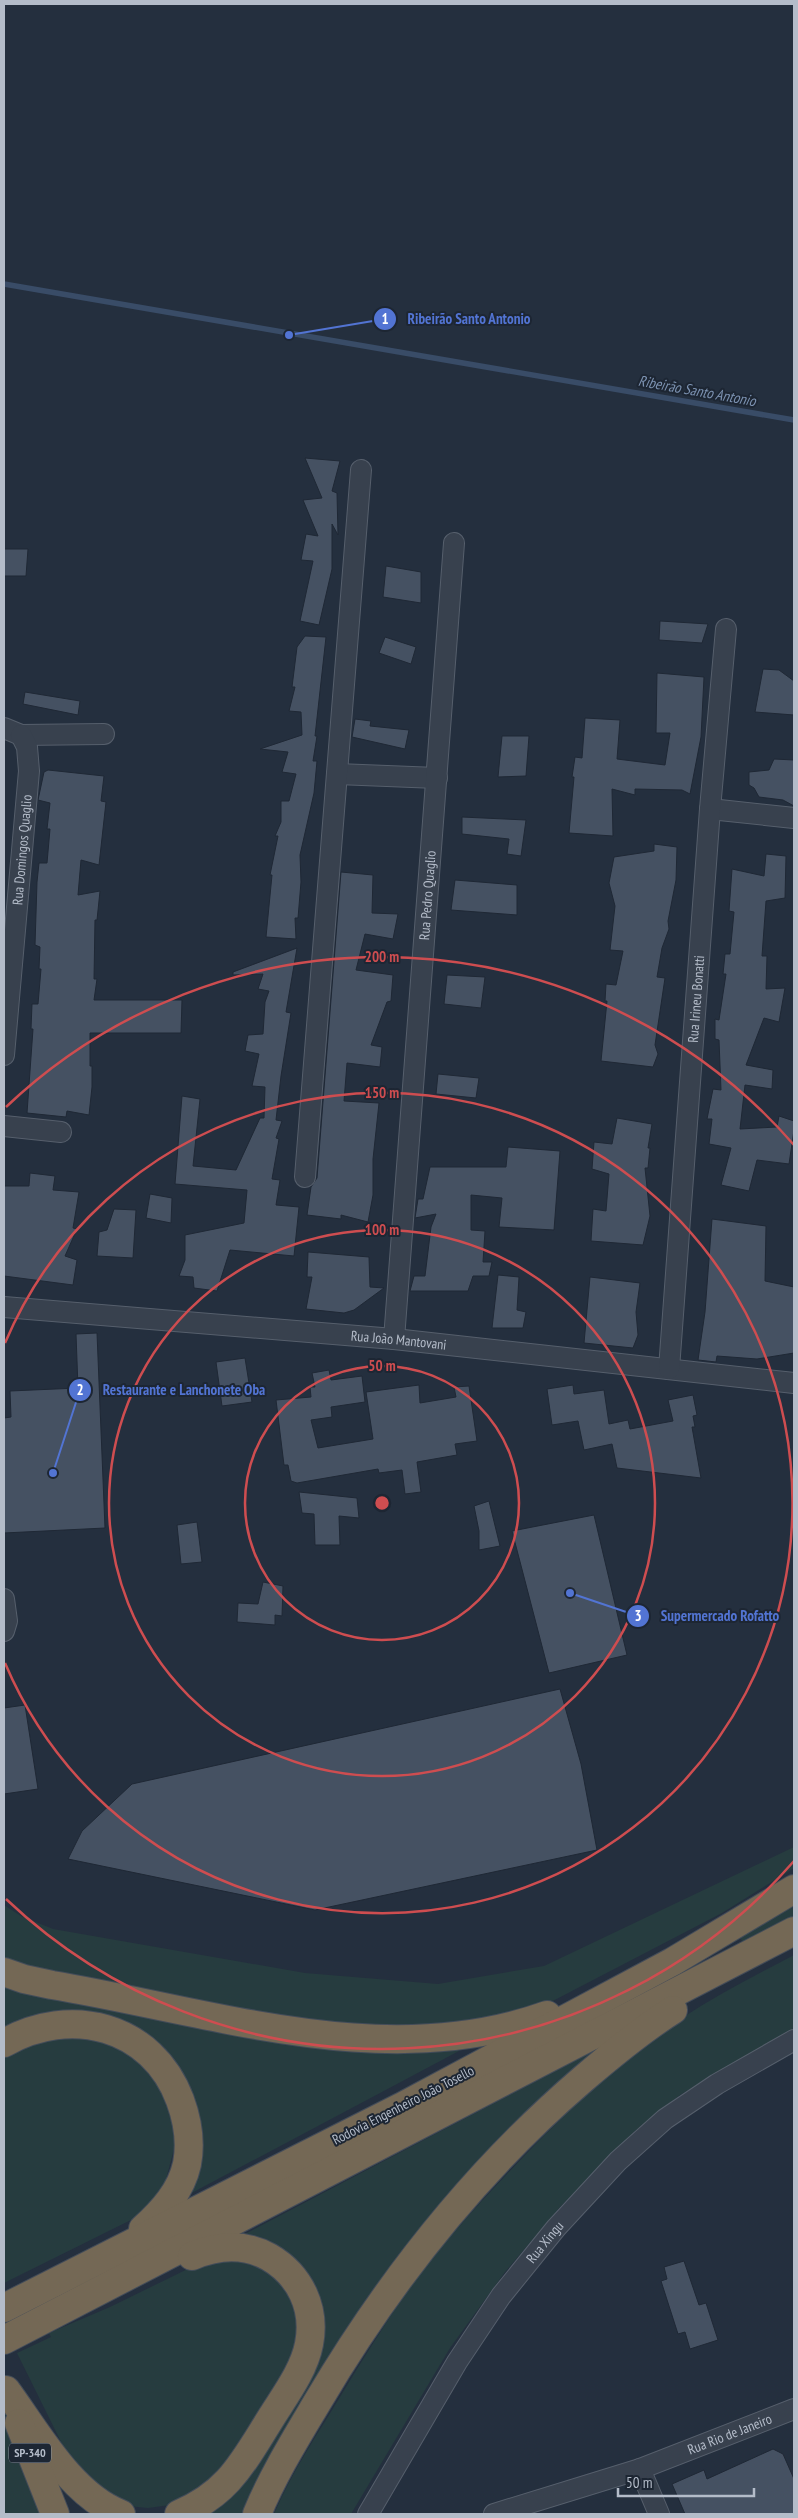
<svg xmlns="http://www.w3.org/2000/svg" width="798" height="2518" font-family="'PT Sans Narrow',sans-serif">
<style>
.green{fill:#263c3f}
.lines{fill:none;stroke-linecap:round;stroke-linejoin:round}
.stream{stroke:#394c67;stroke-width:5.5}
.building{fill:#455162;stroke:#1f2835}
.minor-casing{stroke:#565f6c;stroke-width:22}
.highway-casing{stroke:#434c59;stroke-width:30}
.minor{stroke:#38414e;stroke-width:20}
.highway{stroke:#746855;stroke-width:28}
.ring{fill:none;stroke:#ce4d50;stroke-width:2.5}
.labels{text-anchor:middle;stroke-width:4;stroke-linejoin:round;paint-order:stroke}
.shield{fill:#1d2633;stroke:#878f9c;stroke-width:1}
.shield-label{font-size:12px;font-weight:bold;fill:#b4bcc9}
.street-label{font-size:14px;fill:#b4bcc9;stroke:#1d2633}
.water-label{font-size:15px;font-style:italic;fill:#7c92b1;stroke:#1d2633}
.centre{fill:#ce4d50;stroke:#1d2633;stroke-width:2.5}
.ring-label{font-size:15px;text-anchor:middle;font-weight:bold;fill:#ce4d50;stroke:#1d2633;stroke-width:4;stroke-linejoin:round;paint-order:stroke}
.leader{fill:none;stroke:#5274d3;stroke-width:2}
.callout-dot{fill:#5274d3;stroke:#1d2633;stroke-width:2}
.mark-label{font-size:15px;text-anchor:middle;font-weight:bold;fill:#fff}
.callout-label{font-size:15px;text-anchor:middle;font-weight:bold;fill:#5274d3;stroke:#1d2633;stroke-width:4;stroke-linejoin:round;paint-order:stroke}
</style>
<rect width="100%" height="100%" fill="#242f3e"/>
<!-- green -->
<g class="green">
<path d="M794,1847V1868L722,1913L545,2005L471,2024L337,2028L42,1973L4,1961V1905L21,1916L53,1929L305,1973L438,1984L544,1966Z"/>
<path d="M794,1902V1917L743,1943L740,1937Z"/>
<path d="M794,1955V2028L680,2095L635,2131L560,2207L505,2272L450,2348L351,2514H274C292,2471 319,2432 343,2392C363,2359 384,2325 406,2293C436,2251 471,2212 507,2174C561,2117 616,2062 682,2018C717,1995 756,1975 794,1955Z"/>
<path d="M4,1981L453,2046L459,2051L186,2196L192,2167L148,2043L4,2030Z"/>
<path d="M92,2033L135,2057L161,2089L173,2126L175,2145L164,2187L139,2216L4,2283V2052L18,2043Z"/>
<path d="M618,2038L514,2133L249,2514H197L320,2330L245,2234Z"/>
<path d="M244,2257L281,2280L296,2304L299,2339L288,2371L220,2476L170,2505L148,2508L127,2506L94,2488L65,2450L17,2353L51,2337L49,2333L110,2307L204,2261Z"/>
<path d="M4,2410L44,2514H4Z"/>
</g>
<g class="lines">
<!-- stream -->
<path class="stream" d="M4,284L794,420"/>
</g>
<!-- building -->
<g class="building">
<path d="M305,458L340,461L332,491L337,493L338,535L332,524V569L319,625L300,621L313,561L301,560L306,534L318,536L303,500L322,498Z"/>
<path d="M4,549H28L26,576H4Z"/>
<path d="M386,566L421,572V603L383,597Z"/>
<path d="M660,621L708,624L702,643L659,640Z"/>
<path d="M305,636L326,637L315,736H317L313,761H317L314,793L300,855L301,882L298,918H295L296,939L266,937L272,875H270L278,836H275L281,822V801H289L296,774L282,772L288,752L260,749L302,735L301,712L289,711L295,687H292L297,647Z"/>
<path d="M385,637L416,647L411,664L379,653Z"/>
<path d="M763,669L779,670L794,681V715L755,712Z"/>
<path d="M657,673L704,677L701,737L690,794L682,790L635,789V795L612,789L613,836L569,833L574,777H572L575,757L582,758L585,718L620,720L617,759L665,765L670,733H656Z"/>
<path d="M25,692L80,701L78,715L23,704Z"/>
<path d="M355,719L371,721L370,726L409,730L405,749L352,737Z"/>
<path d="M502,736H529L526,776L498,777Z"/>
<path d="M774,759L794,760V806L783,800L759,797L754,788L749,785V772L769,770Z"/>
<path d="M48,770L104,776L101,801L106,802L99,865L81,860L78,895L100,891L97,920H95L94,979H97L94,1000H182L181,1033H90V1066H92V1087L89,1115L67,1111L66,1117L27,1113L33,1029H31L32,1004H38L41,969H39L40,947L35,945L37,882L39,863H47L50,829H47L50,803L38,800L44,772Z"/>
<path d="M462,817L526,820L521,856L507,854L509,839L462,834Z"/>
<path d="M654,844L677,847L676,880L668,921L669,929L662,948L657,977L665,978L655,1045L658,1054L653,1067L601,1061L607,1001H605L606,984L616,985L623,951L610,950L615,906L609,883L614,857L654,851Z"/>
<path d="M766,854L786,856L785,898L766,901L762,956H767L766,989L785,988L779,1022L764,1018L746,1065L773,1070L772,1089L745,1085L740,1129L777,1127L779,1116L794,1121V1130L789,1164L757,1160L749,1191L721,1185L731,1148L709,1144L712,1119H707L713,1089L721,1090L719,1040L715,1039V1019L719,1020L726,974H723L725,954H730L734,912L729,911L732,869L764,876Z"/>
<path d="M341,872L373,875L372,913L398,914L393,939L365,934L356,970L393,975L391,1001L387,1002L371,1045L382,1047L380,1067L347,1063L344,1101L379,1103L373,1159V1195L368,1222L341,1215V1219L307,1215L311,1187L317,1178Z"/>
<path d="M455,880L517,885V915L451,910Z"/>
<path d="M297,948L286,1012L291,1013L281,1076L276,1120L282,1121L276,1138L279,1139L272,1179L280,1180L276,1205L299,1207L294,1256L230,1250L217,1291L194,1288L193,1277L179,1276L185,1260V1235L244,1223L247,1190L175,1184L182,1096L200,1099L193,1166L236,1170L260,1118H264L265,1087L252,1086L259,1054L245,1051L248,1035L263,1034L265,1002L269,991L258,989L263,974L233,975V972Z"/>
<path d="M447,975L485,977L481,1008L444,1004Z"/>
<path d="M438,1074L479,1078L476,1098L436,1094Z"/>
<path d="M617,1118L652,1124L648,1148H650L648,1168H645L650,1216L643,1245L591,1241L593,1209L606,1211L609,1174L592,1169L594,1142L612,1144Z"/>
<path d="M508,1147L560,1151L554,1230L499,1227L502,1198L471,1195V1230L485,1231L483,1262H492L489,1276H473L468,1291H410L414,1276H425L431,1227L436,1214L415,1218L418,1199H423L430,1167H506Z"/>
<path d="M30,1173L55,1176L53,1190L79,1192L73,1228L77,1229L65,1256L77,1260L73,1285L4,1276V1186H29Z"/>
<path d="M150,1194L172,1198L171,1223L146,1218Z"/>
<path d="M114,1209L136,1210L133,1258L97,1256L99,1232L107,1230Z"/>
<path d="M712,1219L766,1226L765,1281L794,1287V1353L757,1359L717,1356L716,1362L698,1360L705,1312Z"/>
<path d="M308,1252L369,1257L370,1287L384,1288L354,1310L344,1313L306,1309L312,1277H307Z"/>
<path d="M498,1275L519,1277L517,1310L526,1312L523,1328H492Z"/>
<path d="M590,1277L640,1283L636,1312L638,1335L633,1348L584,1343Z"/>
<path d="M97,1333L105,1528L4,1533V1418L11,1417L10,1391L78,1388L76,1334Z"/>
<path d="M245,1358L252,1402L222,1406L216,1362Z"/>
<path d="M329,1370L331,1380L362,1376L365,1402L331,1407L332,1417L311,1420L318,1448L373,1439L366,1392L419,1385L420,1403L456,1397L454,1387L469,1386L477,1441L455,1444L457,1455L417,1462L421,1492L405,1494L402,1470L379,1473L378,1469L297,1483L291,1481L288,1465H284L276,1400L311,1397L310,1387H315L312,1373Z"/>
<path d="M573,1385L574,1394L604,1390L609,1424L628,1420L630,1429L673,1421L668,1400L693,1395L697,1415L693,1416L695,1427H692L701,1478L617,1468L612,1444L584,1450L578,1421L552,1425L547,1389Z"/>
<path d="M299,1492L357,1498L359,1518L339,1516L340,1545H315L314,1514L302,1513Z"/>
<path d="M489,1501L500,1546L479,1550V1531L474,1506Z"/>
<path d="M594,1515L627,1655L549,1673L512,1531Z"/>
<path d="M197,1522L202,1562L181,1564L177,1525Z"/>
<path d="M263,1582L283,1586L282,1616L275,1615V1625L237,1622L238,1603L258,1604Z"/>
<path d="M560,1689L581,1764L597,1850L315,1910L68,1859L82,1831L132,1784Z"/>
<path d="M25,1705L38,1789L4,1794V1708Z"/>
<path d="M684,2261L699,2305L706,2303L718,2340L690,2349L685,2332L678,2334L661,2281L667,2279L664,2267Z"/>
<path d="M773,2449L783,2454L794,2479V2514H685L672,2484L704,2470L707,2479Z"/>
</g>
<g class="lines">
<!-- minor casing -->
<g class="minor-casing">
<g id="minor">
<path d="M4,728L21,735L104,734"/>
<path d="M337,774L437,778"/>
<path d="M710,809L794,818"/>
<path id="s1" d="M4,1055L29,771L27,747L21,735"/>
<path d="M4,1126L61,1132"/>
<path d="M305,1177L361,470"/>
<path id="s2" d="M4,1307L394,1339L794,1383"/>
<path id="s3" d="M394,1339L454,543"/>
<path id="s4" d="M669,1369L710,809L726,629"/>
<path d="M4,1599L7,1621L4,1631"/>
<path d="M640,2469L659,2514"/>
<path id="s5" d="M368,2514L457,2362L501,2296L556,2228L618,2161L665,2119L717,2084L794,2040"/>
<path id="s6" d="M494,2514L640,2469L794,2409"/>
</g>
</g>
<!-- highway casing -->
<g class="highway-casing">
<g id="highway">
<path d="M4,1972L24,1979L52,1985C213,2012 386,2073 547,2015"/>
<path d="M4,2043C70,2005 152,2025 180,2100C187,2119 191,2143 187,2164C181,2191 163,2211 143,2229"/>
<path d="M4,2308L401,2107L672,1962L794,1889"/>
<path d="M4,2340L794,1931"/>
<path d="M6,2390C37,2432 71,2495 121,2514"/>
<path d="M19,2423L55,2514"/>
<path d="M179,2514C228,2493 242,2464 269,2421C283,2398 304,2371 309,2344C316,2308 300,2275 269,2257C244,2243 218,2245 192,2256"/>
<path d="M257,2514C273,2475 296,2438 318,2401C389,2281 477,2170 583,2079C611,2055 641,2030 673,2010"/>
</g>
</g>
<!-- minor -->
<use href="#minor" class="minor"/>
<!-- highway -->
<use href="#highway" class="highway"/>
</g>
<!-- distance rings -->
<g class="ring">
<circle cx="382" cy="1503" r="137"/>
<circle cx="382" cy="1503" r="273"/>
<path d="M5 1343A410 410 0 1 1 5 1663"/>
<path d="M794 1861A546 546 0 0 1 6 1899M6 1107A546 546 0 0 1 794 1145"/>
</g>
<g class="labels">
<!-- shield labels -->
<rect class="shield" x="9" y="2443.5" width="42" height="19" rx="4"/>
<g class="shield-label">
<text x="30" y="2457">SP-340</text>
</g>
<!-- street labels -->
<g class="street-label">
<text dy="5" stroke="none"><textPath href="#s1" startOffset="206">Rua Domingos Quaglio</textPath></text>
<text dy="5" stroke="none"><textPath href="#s3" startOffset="445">Rua Pedro Quaglio</textPath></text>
<text dy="5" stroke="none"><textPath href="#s4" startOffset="371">Rua Irineu Bonatti</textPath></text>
<text dy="5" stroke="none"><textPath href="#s2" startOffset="396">Rua João Mantovani</textPath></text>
<text transform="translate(403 2105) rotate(-27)" y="5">Rodovia Engenheiro João Tosello</text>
<text dy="5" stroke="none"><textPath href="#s5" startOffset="325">Rua Xingu</textPath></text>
<text dy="5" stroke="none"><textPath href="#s6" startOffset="249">Rua Rio de Janeiro</textPath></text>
</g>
<!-- water labels -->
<g class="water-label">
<text transform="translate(697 391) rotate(10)" y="5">Ribeirão Santo Antonio</text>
</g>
</g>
<circle cx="382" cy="1503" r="8" class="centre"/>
<g class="ring-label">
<text x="382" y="962">200 m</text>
<text x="382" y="1098">150 m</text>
<text x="382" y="1235">100 m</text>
<text x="382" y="1371">50 m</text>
</g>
<!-- callouts -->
<path class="leader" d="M289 335L385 319M53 1473L80 1390M570 1593L638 1616"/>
<g class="callout-dot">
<circle cx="289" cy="335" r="5"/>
<circle cx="53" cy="1473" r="5"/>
<circle cx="570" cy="1593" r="5"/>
<circle cx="385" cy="319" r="12"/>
<circle cx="80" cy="1390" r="12"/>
<circle cx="638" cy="1616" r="12"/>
</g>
<g class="mark-label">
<text x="385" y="324">1</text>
<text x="80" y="1395">2</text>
<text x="638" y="1621">3</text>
</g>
<g class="callout-label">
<text x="469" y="324">Ribeirão Santo Antonio</text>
<text x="184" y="1395">Restaurante e Lanchonete Oba</text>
<text x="720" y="1621">Supermercado Rofatto</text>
</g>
<!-- border -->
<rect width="798" height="2518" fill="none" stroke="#b4bcc9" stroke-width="10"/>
<!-- scale -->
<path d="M618 2488v8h136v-8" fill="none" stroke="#b4bcc9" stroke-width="2.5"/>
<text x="626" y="2488" font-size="15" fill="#b4bcc9" stroke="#1d2633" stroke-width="4" paint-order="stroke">50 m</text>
</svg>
